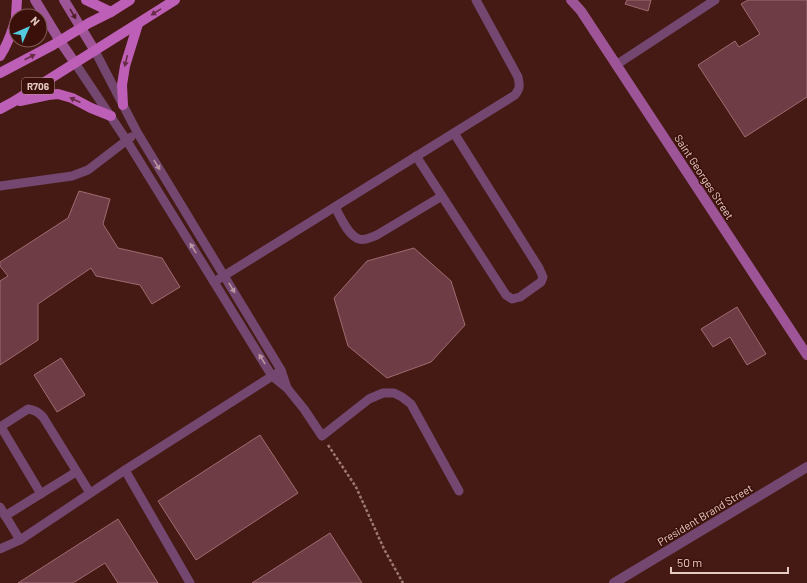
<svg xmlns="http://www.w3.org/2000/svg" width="807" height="583" font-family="Barlow,sans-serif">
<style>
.building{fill:#6d3c44;stroke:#a06a71}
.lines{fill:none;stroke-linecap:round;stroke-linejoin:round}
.path{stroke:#9c7872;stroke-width:2.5;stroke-dasharray:3 2;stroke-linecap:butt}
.lane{stroke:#744770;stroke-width:9}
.street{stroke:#744770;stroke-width:10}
.secondary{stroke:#9d5597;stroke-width:10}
.primary{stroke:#bd5fb6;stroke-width:10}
.oneway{fill:#682c46}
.oneway2{fill:#4f1e26}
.oneway3{fill:#b995a2}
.labels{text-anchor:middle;stroke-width:3;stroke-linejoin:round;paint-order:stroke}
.shield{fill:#3b100a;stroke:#b3928c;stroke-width:1}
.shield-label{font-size:10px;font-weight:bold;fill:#e7c9c4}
.street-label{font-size:11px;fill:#e7c9c4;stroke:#3b100a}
</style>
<rect width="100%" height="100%" fill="#461a14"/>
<!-- building -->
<g class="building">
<path d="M627,0H651L648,11L625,4Z"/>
<path d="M748,0H807V97L745,137L698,65L735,41L739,47L760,34L741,4Z"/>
<path d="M79,191L110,199L103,224L118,248L162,258L180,287L152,304L140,285L96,276L91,268L38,304V340L0,365V281L8,276L0,266V262L68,218Z"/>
<path d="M414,248L451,281L465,325L431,362L387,378L348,346L334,298L367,261Z"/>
<path d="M737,307L766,354L747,365L730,337L713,347L701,329Z"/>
<path d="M61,358L85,395L57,412L34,375Z"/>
<path d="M260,435L298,493L196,560L158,501Z"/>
<path d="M118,519L158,583H118L105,563L73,583H18Z"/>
<path d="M330,533L362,583H252Z"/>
</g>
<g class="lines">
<!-- path -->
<path class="path" d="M328,445L356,487L384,549L403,583"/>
<!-- lane -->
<g class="lane">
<path d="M95,51L137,132L281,370L287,388"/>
<path d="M75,63L127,141L272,376L287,388L304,409L322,436L369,399L383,393H394L402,397L411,404L459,491"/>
<path d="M616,65L715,0"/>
<path d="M416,156L506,295L512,299L520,297L541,282L543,277L539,268L454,133"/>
<path d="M0,186L72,176L88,170L131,137"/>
<path d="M335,207C340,216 348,236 359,239C365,241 372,237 377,235L442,196"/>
<path d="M214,282L515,95C520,88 520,86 518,77L476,0"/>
<path d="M0,427L28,409C35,410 38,412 43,417L90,493"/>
<path d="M1,427L41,494"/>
<path d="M125,470L190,583"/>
<path d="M0,507L20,540"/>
<path d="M5,516L76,472"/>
<path d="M0,549L20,540L125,470L277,373"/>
</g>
<!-- street -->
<path class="street" d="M614,583L807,467"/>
<!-- secondary -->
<g class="secondary">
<path d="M35,0L60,41L75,63"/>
<path d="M64,0L95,51"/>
<path d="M571,0L581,11L807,355"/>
</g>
<!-- primary -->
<g class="primary">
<path d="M86,0L111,12"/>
<path d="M16,16L17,0"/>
<path d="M0,56C8,44 12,32 16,18"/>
<path d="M0,73L53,45L89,23L111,12L130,0"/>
<path d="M20,101L48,95L58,94L72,98L91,108L111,116"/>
<path d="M123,105L122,85L125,66L138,24"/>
<path d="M0,109L13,102L175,0"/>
</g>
</g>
<!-- one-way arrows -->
<defs><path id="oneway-solid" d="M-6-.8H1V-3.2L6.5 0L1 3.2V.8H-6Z"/></defs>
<g class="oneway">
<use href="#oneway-solid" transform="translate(156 12) rotate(148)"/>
<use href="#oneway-solid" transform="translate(30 57) rotate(-27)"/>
<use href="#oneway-solid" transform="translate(126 61) rotate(104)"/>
<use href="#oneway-solid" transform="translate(75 100) rotate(-155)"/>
</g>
<use class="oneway2" href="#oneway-solid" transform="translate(73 14) rotate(59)"/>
<g class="oneway3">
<use href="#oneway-solid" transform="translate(157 165) rotate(59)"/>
<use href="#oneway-solid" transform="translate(193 248) rotate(-122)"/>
<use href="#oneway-solid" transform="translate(232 288) rotate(59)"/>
<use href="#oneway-solid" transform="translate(262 359) rotate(-122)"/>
</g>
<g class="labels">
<!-- shield labels -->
<rect class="shield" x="22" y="78" width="32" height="16" rx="3"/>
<g class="shield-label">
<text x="38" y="90">R706</text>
</g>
<!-- street labels -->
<g class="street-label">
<text transform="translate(704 177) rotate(57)" y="4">Saint Georges Street</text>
<text transform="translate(705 515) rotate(-31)" y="4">President Brand Street</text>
</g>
</g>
<!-- north arrow -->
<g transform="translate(28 28) rotate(45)"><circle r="19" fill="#3b100a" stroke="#805a54"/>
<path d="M0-3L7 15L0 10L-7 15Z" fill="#54cade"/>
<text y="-6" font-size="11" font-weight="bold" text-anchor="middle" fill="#e7c9c4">N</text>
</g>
<!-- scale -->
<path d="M671 567v6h117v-6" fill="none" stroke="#e7c9c4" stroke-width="2"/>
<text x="677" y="567" font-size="12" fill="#e7c9c4" stroke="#3b100a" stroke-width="3" paint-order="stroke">50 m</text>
</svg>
